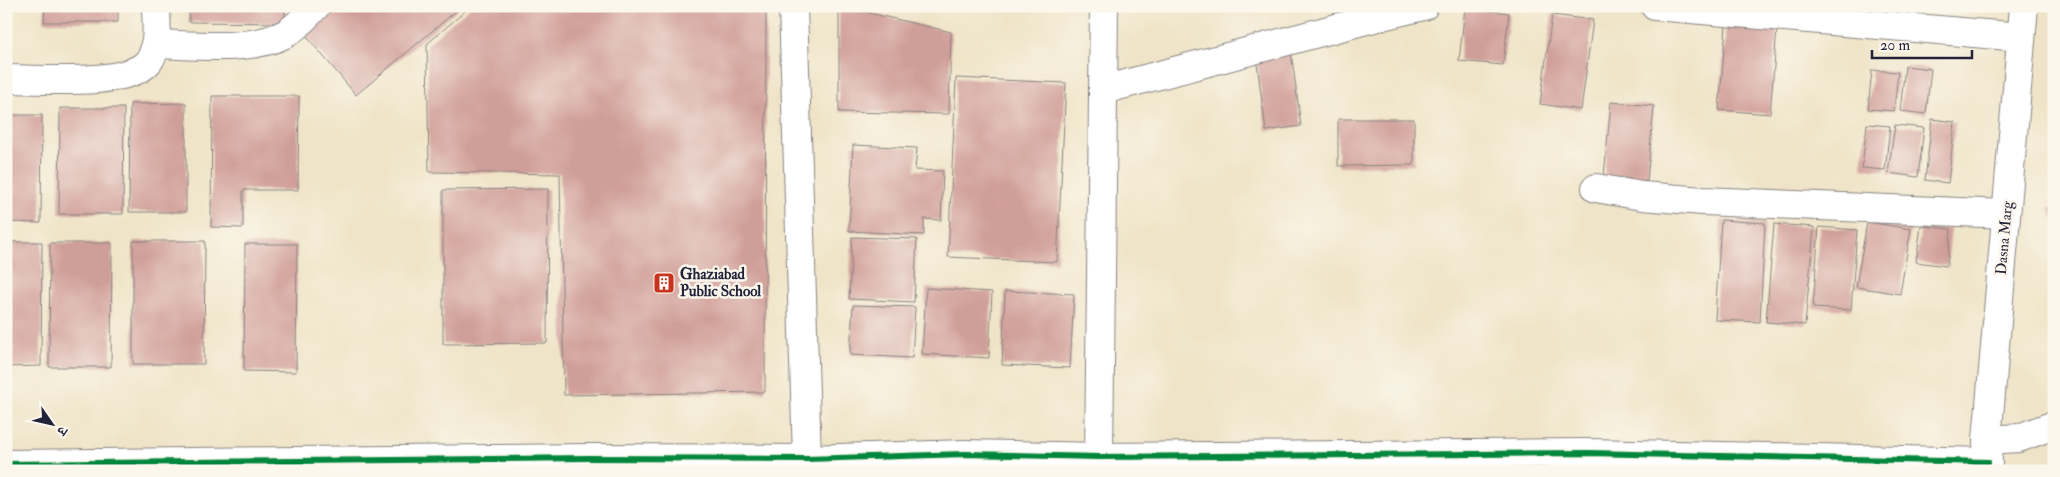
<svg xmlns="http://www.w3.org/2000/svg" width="2060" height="477" font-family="'IM FELL Double Pica','Noto Serif Devanagari',serif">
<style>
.building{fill:#d09e98}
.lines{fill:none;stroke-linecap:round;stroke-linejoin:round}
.minor-casing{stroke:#888381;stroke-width:30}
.minor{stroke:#fff;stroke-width:28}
.cycleway-casing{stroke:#fbf7ec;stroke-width:9}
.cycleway{stroke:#00873e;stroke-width:6}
.labels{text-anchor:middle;stroke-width:5;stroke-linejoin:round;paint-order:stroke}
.street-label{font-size:15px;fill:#22223b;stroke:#fbf7ec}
.poi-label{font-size:15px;font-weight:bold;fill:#22223b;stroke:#fbf7ec;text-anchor:start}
</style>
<rect width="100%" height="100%" fill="#fbf7ec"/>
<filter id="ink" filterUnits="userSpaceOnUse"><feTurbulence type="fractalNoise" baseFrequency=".02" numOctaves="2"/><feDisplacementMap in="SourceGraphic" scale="10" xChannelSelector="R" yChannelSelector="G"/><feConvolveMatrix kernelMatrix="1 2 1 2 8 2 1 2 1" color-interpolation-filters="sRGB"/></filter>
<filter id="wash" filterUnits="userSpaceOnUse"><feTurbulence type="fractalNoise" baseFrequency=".0096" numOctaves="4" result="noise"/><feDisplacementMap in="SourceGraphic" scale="20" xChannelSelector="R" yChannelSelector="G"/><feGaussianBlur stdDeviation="1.12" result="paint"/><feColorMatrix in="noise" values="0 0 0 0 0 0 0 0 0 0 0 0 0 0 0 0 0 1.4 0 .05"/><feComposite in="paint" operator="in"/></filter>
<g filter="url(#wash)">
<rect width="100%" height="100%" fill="#efe4c7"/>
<g id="blocks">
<!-- building -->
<g class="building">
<rect x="6" y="6" width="3" height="28"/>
<path d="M45,6H118V22H44Z"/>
<path d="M189,6H285V23L189,22Z"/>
<path d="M333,6H462L356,95L303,32Z"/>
<path d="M471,6H766L765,392L564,395L560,174L429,172L427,44Z"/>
<path d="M839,6L951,32L949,114L839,112Z"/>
<path d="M1465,8L1509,13L1503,65L1459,61Z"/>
<path d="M1552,15L1593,20L1581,110L1540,104Z"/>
<path d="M1726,25L1777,29L1770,114L1719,110Z"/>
<path d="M1291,51L1301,126L1266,131L1256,56Z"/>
<path d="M1905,66L1931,69L1926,114L1900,111Z"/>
<path d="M1872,70L1898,72L1894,111L1868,109Z"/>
<path d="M956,78L1066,83L1057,262L948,257Z"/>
<path d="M212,96H299L298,190H243V228L211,227Z"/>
<path d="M1611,102L1654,106L1647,181L1604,176Z"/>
<path d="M186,103V212H129L130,104Z"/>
<path d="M60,108H124L123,214H59Z"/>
<path d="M6,115H42L41,223L6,222Z"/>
<path d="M1338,119H1414V165L1338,166Z"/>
<path d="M1932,119L1955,122L1948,183L1925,180Z"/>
<path d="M1867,124L1890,126L1885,170L1862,168Z"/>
<path d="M1895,125L1924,128L1918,177L1888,173Z"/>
<path d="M853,145L917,148L915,170L943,171L941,220L924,219V235L849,231Z"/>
<path d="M548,189L547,343L443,344V190Z"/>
<path d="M2054,206V219L2049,209Z"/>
<path d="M1721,220L1765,223L1760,322L1715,320Z"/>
<path d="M1867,222L1911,229L1900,294L1856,287Z"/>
<path d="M1774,224L1814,227L1805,325L1766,322Z"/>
<path d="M1921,226L1951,229L1947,266L1916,262Z"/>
<path d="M1819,227L1857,230L1851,310L1813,308Z"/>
<path d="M852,237L917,239L914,302L849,299Z"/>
<path d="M133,241H205L204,364H133Z"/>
<path d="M6,242H42L41,366L6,367Z"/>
<path d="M50,243H112L111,367H49Z"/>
<path d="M245,244H297L296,372L244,371Z"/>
<path d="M926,288L992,292L989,358L922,354Z"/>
<path d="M1005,291L1074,294L1070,368L1002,365Z"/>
<path d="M853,305L915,307L912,358L850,355Z"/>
</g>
</g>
</g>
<g filter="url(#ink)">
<use href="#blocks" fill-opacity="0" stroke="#888381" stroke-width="1"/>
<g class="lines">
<!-- minor casing -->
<g class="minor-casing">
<g id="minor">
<path d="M793,6L807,459"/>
<path d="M1655,6L2021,37"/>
<path d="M155,44C195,45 249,52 285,34C296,28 307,15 316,6"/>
<path d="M6,79C38,79 127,87 148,62C160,48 156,23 156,6"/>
<path d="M1103,90L1374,18L1424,6"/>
<path d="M1596,188L1642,196L1703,201L2006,214"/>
<path d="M1987,440L2019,438L2054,425"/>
<path d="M1099,457L1104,6"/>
<path d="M6,464L587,458L807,459L965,454L1099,457L1589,453L1988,462"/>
<path d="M1988,471L1987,440L2024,6"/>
</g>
</g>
<!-- minor -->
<use href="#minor" class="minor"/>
<!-- cycleway casing -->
<g class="cycleway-casing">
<path id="cycleway" d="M6,464L587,458L807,459L965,454L1099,457L1589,453L1988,462"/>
</g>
<!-- cycleway -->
<use href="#cycleway" class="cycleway"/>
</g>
</g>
<!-- icons -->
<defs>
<g id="building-square" transform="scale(1.125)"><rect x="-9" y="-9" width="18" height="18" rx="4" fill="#c8321e" stroke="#fbf7ec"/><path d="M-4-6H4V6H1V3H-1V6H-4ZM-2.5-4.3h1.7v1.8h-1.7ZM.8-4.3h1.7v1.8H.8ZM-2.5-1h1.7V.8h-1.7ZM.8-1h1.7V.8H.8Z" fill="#fff"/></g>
</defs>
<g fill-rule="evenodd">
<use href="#building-square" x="664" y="283"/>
</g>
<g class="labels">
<!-- street labels -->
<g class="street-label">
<text transform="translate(2004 238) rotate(-85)" y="5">Dasna Marg</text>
</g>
<!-- poi labels -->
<g class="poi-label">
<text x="680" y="279">Ghaziabad<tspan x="680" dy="17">Public School</tspan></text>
</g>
</g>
<!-- margin -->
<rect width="2060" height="477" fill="none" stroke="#fbf7ec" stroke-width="25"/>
<!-- north arrow -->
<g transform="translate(52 424) rotate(124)" stroke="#fbf7ec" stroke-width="4" paint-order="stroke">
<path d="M0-4L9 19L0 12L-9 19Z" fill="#22223b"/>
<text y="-8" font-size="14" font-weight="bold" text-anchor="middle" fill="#22223b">उ</text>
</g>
<!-- scale -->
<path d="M1872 50v8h100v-8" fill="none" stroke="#22223b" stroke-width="2.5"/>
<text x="1880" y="50" font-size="15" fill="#22223b" stroke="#fbf7ec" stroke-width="4" paint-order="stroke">20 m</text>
</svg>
